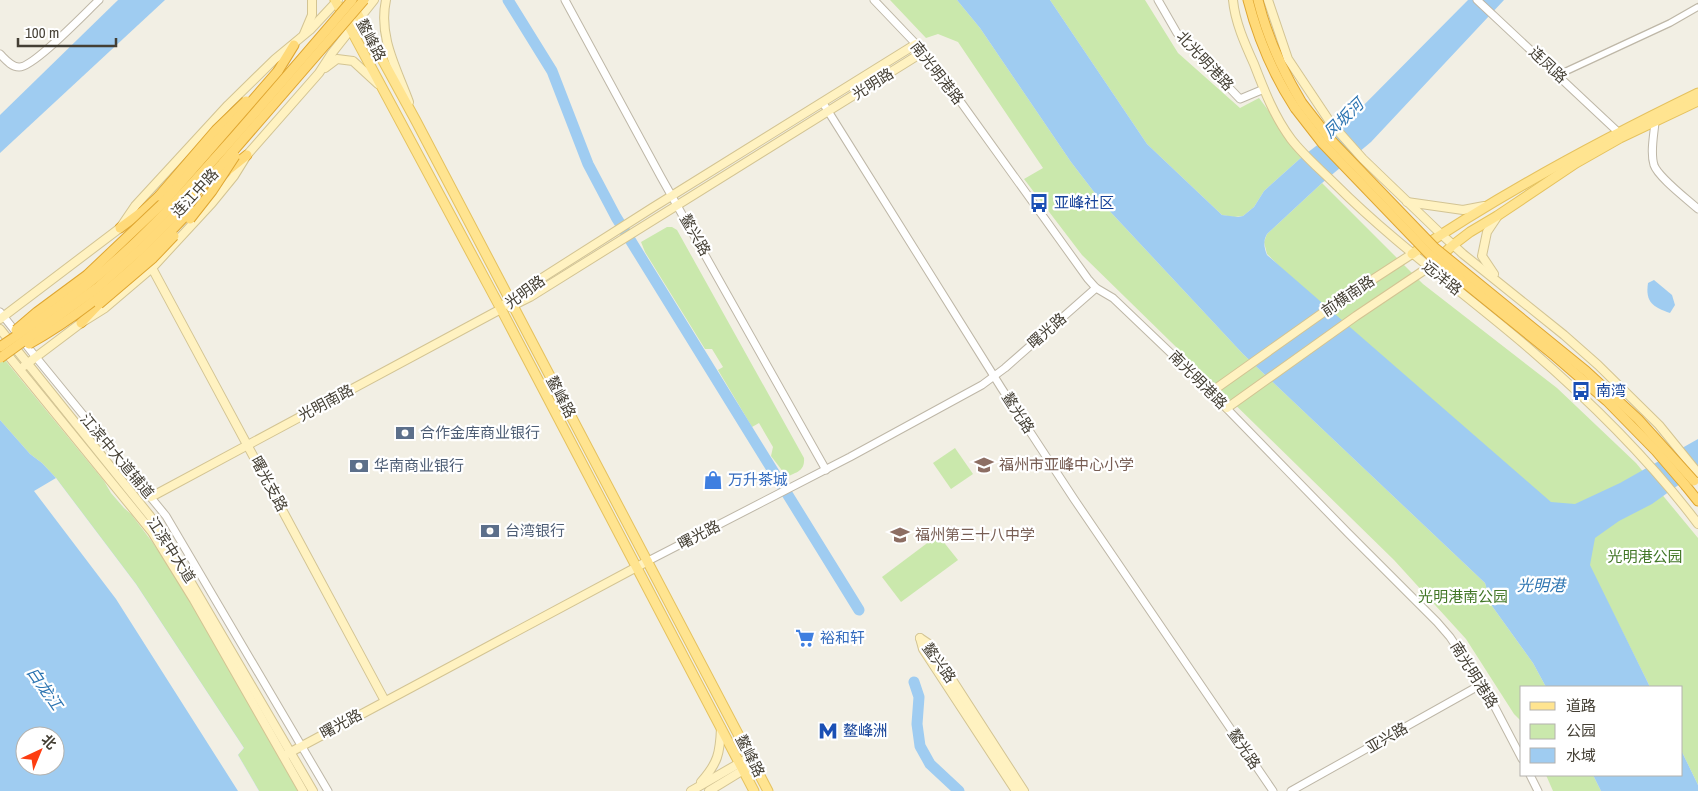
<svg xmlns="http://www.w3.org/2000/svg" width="1698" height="791" font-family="'Archivo Narrow','Noto Sans SC',sans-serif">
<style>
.green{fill:#cae8ac}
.water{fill:#9fccf1;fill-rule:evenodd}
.pier{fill:#f2efe4}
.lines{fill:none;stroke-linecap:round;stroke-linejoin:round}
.river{stroke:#9fccf1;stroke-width:11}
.minor-casing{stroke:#beb7a7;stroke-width:8}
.tertiary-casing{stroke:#beb7a7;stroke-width:9}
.secondary-casing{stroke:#d3c493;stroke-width:10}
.primary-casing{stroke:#e5c25f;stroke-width:11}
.trunk-casing{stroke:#dfa631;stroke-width:11}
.minor{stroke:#fff;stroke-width:5.5}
.tertiary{stroke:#fff;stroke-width:7}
.secondary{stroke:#fff2c1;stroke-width:8}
.primary{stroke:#ffe490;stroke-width:9}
.trunk{stroke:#ffda79;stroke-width:9}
.trunk-bridge-casing{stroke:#dfa631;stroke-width:11;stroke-linecap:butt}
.trunk-bridge{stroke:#ffda79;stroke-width:9}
.labels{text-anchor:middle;stroke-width:4.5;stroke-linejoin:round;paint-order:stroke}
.street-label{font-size:15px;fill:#443f34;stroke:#fff}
.transit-label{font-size:15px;fill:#164399;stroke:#fff;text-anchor:start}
.service-label{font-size:15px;fill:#4e5e75;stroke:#fff;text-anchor:start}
.education-label{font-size:15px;fill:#785e54;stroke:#fff;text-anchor:start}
.shop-label{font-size:15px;fill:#366cbe;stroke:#fff;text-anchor:start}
.park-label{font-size:15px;fill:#427727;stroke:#fff}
.water-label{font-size:16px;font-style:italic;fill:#2c74b1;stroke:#fff}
</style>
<rect width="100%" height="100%" fill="#f2efe4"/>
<!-- green -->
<g class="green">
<path d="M890,0H957L980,28L1071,162L1104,205L1243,354L1485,583L1492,606L1533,663L1546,687H1522V722L1514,714L1466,639L1394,560L1082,255L1024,179L1043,168L958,42L938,34L926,38Z"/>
<path d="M1050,0H1145L1178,53L1240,108L1259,98L1303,156L1264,191L1254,207L1243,216L1234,217L1222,215L1147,144Z"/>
<path d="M1322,183L1423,284L1557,388L1636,463L1698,538V785L1682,752V687H1650L1589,565L1267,254L1264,242L1267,234Z"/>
<path d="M667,227H672L677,230L804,458C805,471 797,472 787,477L771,456L773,447L759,423L752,427L718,370L723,367L712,349H705L645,252L641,242Z"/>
<path d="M0,354L104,481L111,493L124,508L131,514L153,543L192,602L298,791H259L238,755L56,478L42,463L30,454L0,420Z"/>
<path d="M955,448L973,474L951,489L933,463Z"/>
<path d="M938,535L958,560L901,602L882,577Z"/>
<path d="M1546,775H1593L1601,791H1553Z"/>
</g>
<!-- water -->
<g class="water">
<path d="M118,0H165L0,153V115Z"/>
<path d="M957,0H1050L1147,144L1222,215L1238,217L1243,216L1254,207L1264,191L1303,156L1345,124L1468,0H1504L1371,142L1322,183L1267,234C1263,241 1264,247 1267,255L1551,502L1575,504L1620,483L1698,439V471L1652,504L1619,521L1595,538L1590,565L1650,687H1546L1533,663L1492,606L1485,583L1243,354L1104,205L1071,162L980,28Z"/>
<path d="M1654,280L1672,295L1675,305L1670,313C1653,307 1645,302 1648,283Z"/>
<path d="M0,420L30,454L42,463L56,478L136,584L244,748L238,755L259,791H0ZM25,736H55V766H25Z"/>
<path d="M1682,752L1698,785V791H1601L1593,775H1682Z"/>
</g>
<!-- pier -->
<path class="pier" d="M56,478L136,584L244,748L238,755L259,791H238L116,599L34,491Z"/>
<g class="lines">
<!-- river -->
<g class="river">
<path d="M508,0L552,71L588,164L616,217L859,610"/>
<path d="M914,682L919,697L917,724L920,746L930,764L959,791"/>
</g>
<!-- minor casing -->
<g class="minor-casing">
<path id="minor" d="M1558,75L1670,23L1698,7"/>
</g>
<!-- tertiary casing -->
<g class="tertiary-casing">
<g id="tertiary">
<path d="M565,0L661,177L826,470"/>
<path d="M874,0L916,44L937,69L1088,279L1096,288L1113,298L1199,380L1348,533L1437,622L1450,637L1488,694L1522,759"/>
<path d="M1158,0L1177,33L1240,99L1264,89"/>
<path d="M1477,0L1618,132"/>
<path d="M0,54C5,59 11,67 19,67C33,68 86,12 99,0"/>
<path d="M823,103L1002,389L1074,499L1273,791"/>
<path d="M1655,122C1654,135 1650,152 1654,165C1658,177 1687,199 1698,209"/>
<path d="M0,312L35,356L166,516L328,791"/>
<path d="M648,561L850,457L982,385L1005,368L1096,288"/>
<path d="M1530,775L1538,791"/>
<path d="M1291,791L1482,684"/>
</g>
</g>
<!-- secondary casing -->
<g class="secondary-casing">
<g id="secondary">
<path d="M386,0C378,37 397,69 409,102"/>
<path d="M1233,0C1235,22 1245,44 1254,64C1264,90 1274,116 1291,139C1304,156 1320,169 1335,184C1396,245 1466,294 1531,350C1591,402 1650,460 1698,524"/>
<path d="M1268,0L1288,59L1330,122L1363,159L1441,234L1463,254L1564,335L1598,365L1659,425L1698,473"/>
<path d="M304,34L312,15V0"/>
<path d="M325,68L337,59L353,61L378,84"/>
<path d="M1407,202L1463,210L1484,206"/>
<path d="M152,268L385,701"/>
<path d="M1494,274L1482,256L1487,232L1497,217"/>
<path d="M510,307L530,297L923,52"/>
<path d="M0,319L120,228L135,206L228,105L275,59L310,30L338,0"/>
<path d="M0,329L150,516L165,538L313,791"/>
<path d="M3,349L152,532L194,600L303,791"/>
<path d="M24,366L81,323L105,308L152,268L212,203L234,176L247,155L319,73L332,53L374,0"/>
<path d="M1211,392L1338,302L1412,254"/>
<path d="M1227,408L1356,316L1429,267"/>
<path d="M151,497L501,309L509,299L652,208L916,44"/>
<path d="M920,638L929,644L1024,791"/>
<path d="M920,638L923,649L1016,791"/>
<path d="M287,754L648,561"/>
<path d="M701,782C718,763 720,753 721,728"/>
<path d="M691,791L750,757"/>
<path d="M709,791L753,764"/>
</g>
</g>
<!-- primary casing -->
<g class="primary-casing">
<g id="primary">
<path d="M335,0L501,309L754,791"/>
<path d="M352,4L416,121L768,791"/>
<path d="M1412,254C1503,192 1599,141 1698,93"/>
<path d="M1429,267L1453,245L1470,232L1497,216L1576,163L1620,138L1698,101"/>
</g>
</g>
<!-- trunk casing -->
<g class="trunk-casing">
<g id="trunk">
<path d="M1248,0C1258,39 1273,74 1295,108"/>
<path d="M1258,0C1267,37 1282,70 1302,103"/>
<path d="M278,71L294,45"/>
<path d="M227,171L247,155"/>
<path d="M120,228L143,211L159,196"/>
<path d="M81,323L99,304"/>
<path d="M1686,486L1698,501"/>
</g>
</g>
<!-- minor -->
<use href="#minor" class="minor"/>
<!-- tertiary -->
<use href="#tertiary" class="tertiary"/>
<!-- secondary -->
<use href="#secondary" class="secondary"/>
<!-- primary -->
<use href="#primary" class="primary"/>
<!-- trunk -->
<use href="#trunk" class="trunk"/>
<!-- trunk-bridge casing -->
<g class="trunk-bridge-casing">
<g id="trunk-bridge">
<path d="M1302,103L1330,139L1435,248L1586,371L1638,419L1694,481"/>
<path d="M1295,108L1323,144L1429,254L1555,356L1607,401L1656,451L1686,486"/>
<path d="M159,196L216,130L246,101"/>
<path d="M190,219L212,191L235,156"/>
<path d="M99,304L153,258L174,236"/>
<path d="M16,330L37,312L87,275L164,202L278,71"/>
<path d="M29,344C90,310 144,261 191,210"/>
<path d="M0,347C43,318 86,288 124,253C163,218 198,177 233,138C273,92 313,46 352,0"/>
<path d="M0,358L97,288L142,248L175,215L222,164L364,0"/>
</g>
</g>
<!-- trunk-bridge -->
<use href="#trunk-bridge" class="trunk-bridge"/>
</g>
<!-- icons -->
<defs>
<g id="bus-bare" transform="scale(1.5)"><path d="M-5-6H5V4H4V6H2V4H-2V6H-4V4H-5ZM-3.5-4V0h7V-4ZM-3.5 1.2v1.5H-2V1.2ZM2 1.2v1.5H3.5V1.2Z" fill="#1a4fb4" stroke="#fff" stroke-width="2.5" paint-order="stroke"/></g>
<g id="bank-bare" transform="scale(1.5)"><path d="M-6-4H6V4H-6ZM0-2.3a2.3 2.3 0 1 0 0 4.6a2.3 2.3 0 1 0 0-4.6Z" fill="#5c6f8a" stroke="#fff" stroke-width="2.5" paint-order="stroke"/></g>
<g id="school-bare" transform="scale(1.5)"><path d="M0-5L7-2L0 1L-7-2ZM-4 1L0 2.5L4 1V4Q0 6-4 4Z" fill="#8d6e63" stroke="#fff" stroke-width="2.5" paint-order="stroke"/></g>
<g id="shop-bare" transform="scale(1.5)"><path d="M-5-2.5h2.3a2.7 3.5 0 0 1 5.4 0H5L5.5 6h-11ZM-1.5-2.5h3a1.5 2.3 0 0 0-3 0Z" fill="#3f7fe0" stroke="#fff" stroke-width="2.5" paint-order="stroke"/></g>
<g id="supermarket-bare" transform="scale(1.5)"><path d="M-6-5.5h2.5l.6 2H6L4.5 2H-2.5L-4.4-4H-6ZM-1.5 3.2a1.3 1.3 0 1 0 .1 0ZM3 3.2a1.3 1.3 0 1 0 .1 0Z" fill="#3f7fe0" stroke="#fff" stroke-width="2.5" paint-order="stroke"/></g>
<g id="metro-bare" transform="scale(1.5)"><path d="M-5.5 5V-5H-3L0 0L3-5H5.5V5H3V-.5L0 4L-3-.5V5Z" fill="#1a4fb4" stroke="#fff" stroke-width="2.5" paint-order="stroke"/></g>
</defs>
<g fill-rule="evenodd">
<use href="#bus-bare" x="1039" y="203"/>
<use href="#bus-bare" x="1581" y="391"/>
<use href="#bank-bare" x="405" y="433"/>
<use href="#school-bare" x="984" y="465"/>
<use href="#bank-bare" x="359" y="466"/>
<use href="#shop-bare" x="713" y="480"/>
<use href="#bank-bare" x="490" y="531"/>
<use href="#school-bare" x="900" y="535"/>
<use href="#supermarket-bare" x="805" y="638"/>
<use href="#metro-bare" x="828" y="731"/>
</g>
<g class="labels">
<!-- street labels -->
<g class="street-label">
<text transform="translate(371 40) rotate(62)" y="5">鳌峰路</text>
<text transform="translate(1205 61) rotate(47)" y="5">北光明港路</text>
<text transform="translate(1548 65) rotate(43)" y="5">连凤路</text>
<text transform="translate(937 73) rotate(52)" y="5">南光明港路</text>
<text transform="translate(873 84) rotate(-32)" y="5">光明路</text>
<text transform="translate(195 193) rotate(-47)" y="5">连江中路</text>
<text transform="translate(695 235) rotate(60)" y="5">鳌兴路</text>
<text transform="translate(1442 278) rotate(39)" y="5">远洋路</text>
<text transform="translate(525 292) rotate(-36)" y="5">光明路</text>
<text transform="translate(1348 296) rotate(-34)" y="5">前横南路</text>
<text transform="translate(1047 331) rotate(-41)" y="5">曙光路</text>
<text transform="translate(1198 380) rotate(45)" y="5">南光明港路</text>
<text transform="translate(561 397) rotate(62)" y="5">鳌峰路</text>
<text transform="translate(326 403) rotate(-28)" y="5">光明南路</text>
<text transform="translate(1018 413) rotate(57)" y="5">鳌光路</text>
<text transform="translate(117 456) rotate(50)" y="5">江滨中大道辅道</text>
<text transform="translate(269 484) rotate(62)" y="5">曙光支路</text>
<text transform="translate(699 535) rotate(-27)" y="5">曙光路</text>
<text transform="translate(171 550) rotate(57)" y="5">江滨中大道</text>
<text transform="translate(939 663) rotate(54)" y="5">鳌兴路</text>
<text transform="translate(1474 675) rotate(58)" y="5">南光明港路</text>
<text transform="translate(341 724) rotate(-28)" y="5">曙光路</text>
<text transform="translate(1387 738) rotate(-30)" y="5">亚兴路</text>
<text transform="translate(1244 749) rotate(56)" y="5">鳌光路</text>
<text transform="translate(750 756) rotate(63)" y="5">鳌峰路</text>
</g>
<!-- transit labels -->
<g class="transit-label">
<text x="1054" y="208">亚峰社区</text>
<text x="1596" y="396">南湾</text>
<text x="843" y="736">鳌峰洲</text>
</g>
<!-- service labels -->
<g class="service-label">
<text x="420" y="438">合作金库商业银行</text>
<text x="374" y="471">华南商业银行</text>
<text x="505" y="536">台湾银行</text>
</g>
<!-- education labels -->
<g class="education-label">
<text x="999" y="470">福州市亚峰中心小学</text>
<text x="915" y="540">福州第三十八中学</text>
</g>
<!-- shop labels -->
<g class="shop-label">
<text x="728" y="485">万升茶城</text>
<text x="820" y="643">裕和轩</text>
</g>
<!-- park labels -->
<g class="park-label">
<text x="1645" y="562">光明港公园</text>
<text x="1463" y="602">光明港南公园</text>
</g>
<!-- water labels -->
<g class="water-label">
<text transform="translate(1343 118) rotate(-44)" y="6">凤坂河</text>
<text x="1541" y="591">光明港</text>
<text transform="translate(45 688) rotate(55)" y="6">白龙江</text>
</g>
</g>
<!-- legend -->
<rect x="1520" y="686" width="162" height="90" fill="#ffffff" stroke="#b4b2ae"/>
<rect x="1530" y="702" width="25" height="8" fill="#ffe490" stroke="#b4b2ae"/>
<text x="1566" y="711" font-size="15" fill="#443f34">道路</text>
<rect x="1530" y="724" width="25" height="15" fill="#cae8ac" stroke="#b4b2ae"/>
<text x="1566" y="736" font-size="15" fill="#443f34">公园</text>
<rect x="1530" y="748" width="25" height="15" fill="#9fccf1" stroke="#b4b2ae"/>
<text x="1566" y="761" font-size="15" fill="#443f34">水域</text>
<!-- north arrow -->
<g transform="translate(40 751) rotate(44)"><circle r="24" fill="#ffffff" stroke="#b4b2ae"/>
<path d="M0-4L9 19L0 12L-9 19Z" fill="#fd3d11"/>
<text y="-8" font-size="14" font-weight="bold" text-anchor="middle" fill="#443f34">北</text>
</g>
<!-- scale -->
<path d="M18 38v8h98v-8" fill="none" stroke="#443f34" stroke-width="2.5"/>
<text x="25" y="38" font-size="15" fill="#443f34" stroke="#ffffff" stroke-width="4" paint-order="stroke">100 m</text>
</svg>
